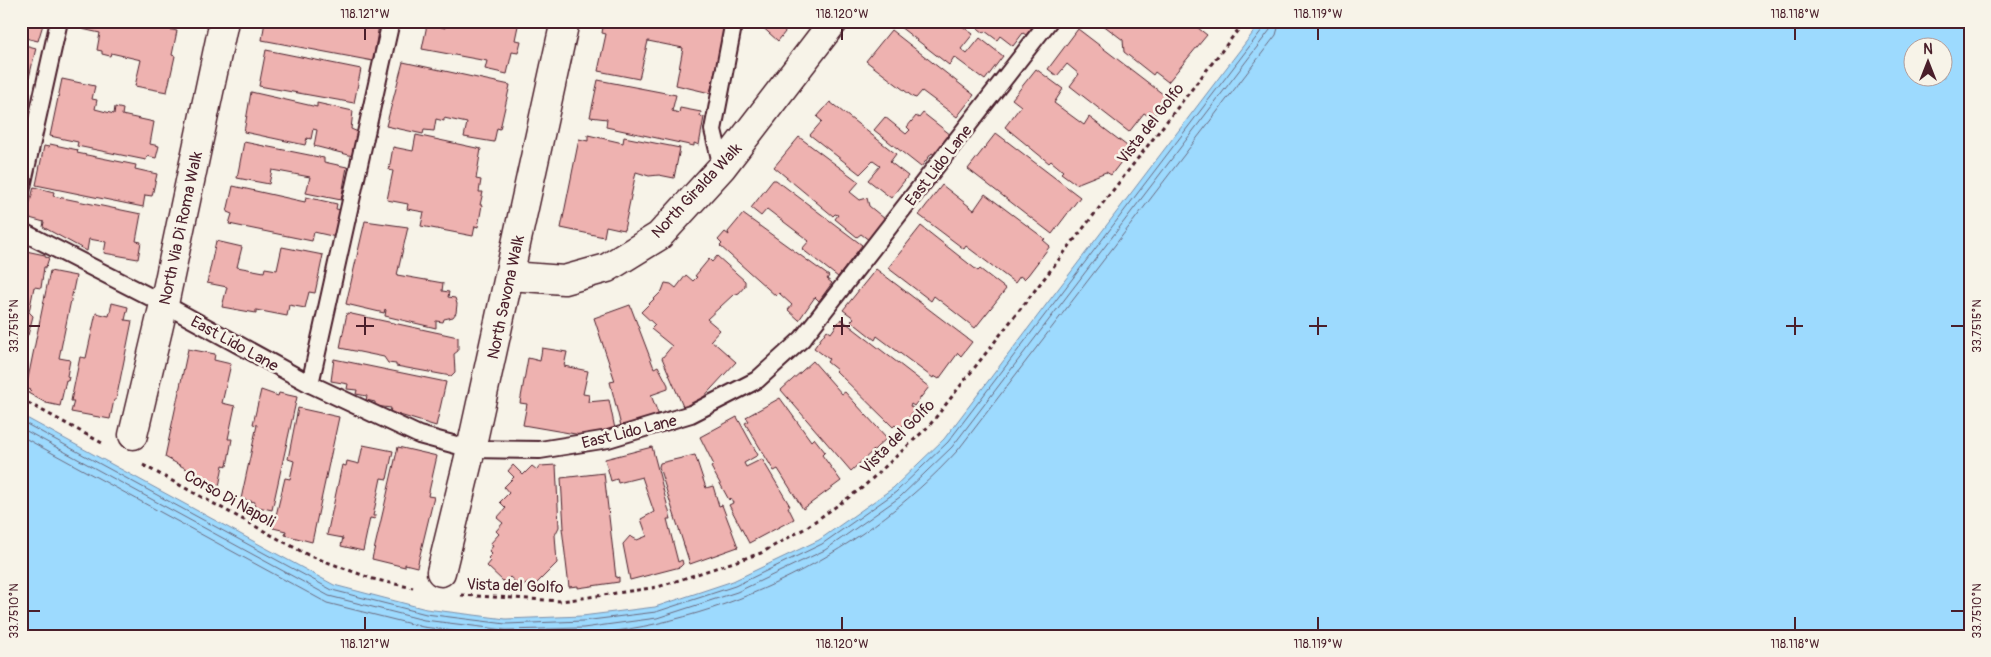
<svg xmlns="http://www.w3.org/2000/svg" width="1991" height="657" font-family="Pangolin,sans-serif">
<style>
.water{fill:#9ddafe;stroke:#7c8faa;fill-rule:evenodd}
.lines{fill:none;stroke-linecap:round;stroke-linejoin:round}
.shore{stroke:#6b6a7f;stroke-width:1}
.building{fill:#eeb2b0;stroke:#4a1f2b}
.service-casing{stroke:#4a1f2b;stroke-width:20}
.minor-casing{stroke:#4a1f2b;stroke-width:31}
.path{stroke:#4a1f2b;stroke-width:3;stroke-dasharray:4 4;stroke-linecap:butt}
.service{stroke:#f7f3e8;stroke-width:16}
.minor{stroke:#f7f3e8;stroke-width:28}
.ticks{fill:none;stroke:#4a1f2b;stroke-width:2}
.labels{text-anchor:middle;stroke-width:5;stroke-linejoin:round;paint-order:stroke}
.street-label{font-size:16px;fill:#4a1f2b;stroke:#f7f3e8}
.neatline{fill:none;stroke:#4a1f2b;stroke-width:2}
.ticks-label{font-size:12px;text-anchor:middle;fill:#4a1f2b}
</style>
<rect width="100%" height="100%" fill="#f7f3e8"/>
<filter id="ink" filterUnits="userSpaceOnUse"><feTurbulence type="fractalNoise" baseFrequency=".02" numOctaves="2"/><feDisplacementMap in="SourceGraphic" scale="10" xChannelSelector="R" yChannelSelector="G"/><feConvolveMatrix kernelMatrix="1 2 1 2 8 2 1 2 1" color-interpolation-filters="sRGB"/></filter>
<g filter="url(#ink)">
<!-- water -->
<path class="water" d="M1262,21H1970V636H21V415L334,585L426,609L506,619L582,616L655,607L733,581L819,540L893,488L944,439ZM1914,48H1944V78H1914Z"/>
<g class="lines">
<!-- shore -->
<g class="shore">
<path d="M21,421L332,590L426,614L506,624L583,621L656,612L735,586L822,544L896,492L948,442L1265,26L1266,21"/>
<path d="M21,428L329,596L424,620L506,630L583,628L657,618L737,592L825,550L900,497L952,447L1270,30L1272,21"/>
<path d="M21,436L327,603L423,627L492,636"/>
<path d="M560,636C709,631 858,560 958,450L1276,35L1280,21"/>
</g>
</g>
<!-- building -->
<g class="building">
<path d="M21,21H44L38,41L21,37Z"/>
<path d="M83,21H129L177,31L172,55L175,56L167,92L135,86L141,60L111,53L110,56L102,54V51L97,50L100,33L82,29Z"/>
<path d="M265,21H375L374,24L379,25L373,61L262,40Z"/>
<path d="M411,21H443L441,27L445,28L446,21H519L515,40L521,41L518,53L512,52L507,74L485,69L487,61L422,49L427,25Z"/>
<path d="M604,21H727L710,93L676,85L683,48L648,41L639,79L598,71L606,34L602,33Z"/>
<path d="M786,21L783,26L785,32L778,41L759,24L757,26L752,22Z"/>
<path d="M896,21H955L973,34L961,49L967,54L980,38L1003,56L985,80L954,57L949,65L895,23Z"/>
<path d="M969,21H1037L1026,35L1023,33L1013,46L1000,36L997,40L985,31L984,33Z"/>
<path d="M1098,21H1189L1207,35L1168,82L1155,72L1153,75L1124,52L1123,40Z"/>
<path d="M1078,29L1168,98L1155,115L1150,111L1147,115L1144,113L1129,132L1070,86L1079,74L1067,64L1057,76L1048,69Z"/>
<path d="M891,30L974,95L957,117L922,91L916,98L913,97L866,61Z"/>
<path d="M21,44L36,48L28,82L21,80Z"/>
<path d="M266,50L361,69L354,103L259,86Z"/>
<path d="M403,62L510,85L500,129L497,128L494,142L464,137L467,123L444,118V121L436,119L434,131L424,130L423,134L386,126Z"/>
<path d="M1036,69L1063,89L1054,103L1084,125L1089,117L1131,149L1111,175L1106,172L1076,184L1061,173L1063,171L1051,161L1049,163L1005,127L1021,106L1012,99Z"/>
<path d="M62,79L95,86L92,99L97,100L95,109L114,114L115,107L123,109L122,115L154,122L150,144L159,146L156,158L147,156L146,160L77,146L78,142L50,136Z"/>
<path d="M598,80L676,95L672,111L679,113L680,108L701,112L700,116L704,117L699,145L694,143V146L606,127L607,119L590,117Z"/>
<path d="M21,89L29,91L21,126Z"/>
<path d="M251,92L317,107V103L353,111L351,129L358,132L353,156L314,146L317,130L313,129L311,139L307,138L305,145L244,132Z"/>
<path d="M830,102L896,154L890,162L908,176L891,198L868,180L880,166L873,161L860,174L810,135L822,121L817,117Z"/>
<path d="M923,113L951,135L935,155L932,153L921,167L874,130L885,117L906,134L910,130L907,127L916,116L919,118Z"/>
<path d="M996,133L1080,197L1052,234L968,169Z"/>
<path d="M416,135L481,149L476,179L481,180L479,192H483L480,205H482L478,227L475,226L473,236L421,226L424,212L407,209L408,204L387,200L393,171L389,170L393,147L413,151Z"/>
<path d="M588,135L623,143L624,137L680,148L674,178L659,175L649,176L636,172L624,230L606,226L604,237L561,228L579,139L588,141Z"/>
<path d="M799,137L859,182L850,192L860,200L867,198L869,206L885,219L869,240L861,234L857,237L835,219L838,215L835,214L833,216L774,167Z"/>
<path d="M244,142L324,158V162L347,167L341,200L306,193L310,177L272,170L269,184L237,178Z"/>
<path d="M50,144L78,150L77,153L136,165L135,169L157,174L152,196L145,195L143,207L36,185L44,146L49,147Z"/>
<path d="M773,180H776L862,245L838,277L802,249L809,241L767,209L761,216L751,208Z"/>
<path d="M942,185L974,210L985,194L1045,239L1043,240L1050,246L1028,275L1024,279L1020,276L1015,283L966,246L964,249L919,215Z"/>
<path d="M233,186L305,202L306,197L337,204L336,209L342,210L336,237L314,232L312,241L229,224L232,214L227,212Z"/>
<path d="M34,187L54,192L53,196L141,214L136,241L141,242L138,259L104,253L106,242L89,239L87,251L43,227L44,222L26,217Z"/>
<path d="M743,214L829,276L827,279L832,283L819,301L815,297L799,320L788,310L792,305L779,293L776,296L720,246L722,244L718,240L725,232L729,235L728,232Z"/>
<path d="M365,221L408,227L397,275L443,283L442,291L449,292L448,297L455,298L457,304L456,313L453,317L444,319L443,322L436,321V328L385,316L386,310L385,309L384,313L346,304Z"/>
<path d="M921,226L978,271L980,269L1006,289L975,328L934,296L931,301L888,268Z"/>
<path d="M216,241L242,247L237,267L264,272L265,268L277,270L282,247L323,255L315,293L309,292L305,308L289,305L287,316L256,310V313L222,307L227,287L207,283Z"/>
<path d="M21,250L45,255V257L49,258L46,267H44L41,288L34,287L29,312L33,316L28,335L22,337L21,342Z"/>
<path d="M717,256L745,281V286L739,293L733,295L707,319L720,330L711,340L736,362L700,401L684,409L662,358L672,346L651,329L655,325L641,312L662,291L665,283L671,284L676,288L686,275L693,281L697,277L695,276L709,259L712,262Z"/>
<path d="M876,269L972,342L961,356L958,353L939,379L934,376L933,378L877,336L875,340L851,321L854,318L843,310Z"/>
<path d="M50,271L76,276L59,358L70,360L67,376L69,377L68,381L66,380L60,406L46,403L28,393L31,390L26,388Z"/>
<path d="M112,303L128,307L125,320L132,321L116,400H114L110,419L71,412L74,401H71L80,357L86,358L96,313L109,316Z"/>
<path d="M630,305L654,368L658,366L668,385V389L651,395L659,416L622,430L610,382L615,381L594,318Z"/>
<path d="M347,313L458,337V351L454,354L455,372L451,376L396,366V364L388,363L384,357L340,348Z"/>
<path d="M841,319L929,387L914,406L911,404L910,406L914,409L908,420L899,429L895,425L893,427L836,371L837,370L827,362L829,359L814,348L827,330L831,333Z"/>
<path d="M21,347L25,350L21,368Z"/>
<path d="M542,348L567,352L564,366L588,371L583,394L589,395L588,402L609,400L615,429L581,435L523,425L527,404L520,403L528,358L540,361Z"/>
<path d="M188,349L215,354L214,360L231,364L222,403L235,406L228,439H232L227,466L223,465L219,487L165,457Z"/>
<path d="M334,359L446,382L436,426L390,412L391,408L375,406V402L366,400L367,396L356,394L357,390L347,389L348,384L331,381Z"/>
<path d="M813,361L842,394L845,392L887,438L851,471L781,390Z"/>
<path d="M261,390L278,396L279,393L297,397L272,510L254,506L255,502L241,499L257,425L253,424Z"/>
<path d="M780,398L811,441L814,438L825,452L822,455L841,481L803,509L778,469L774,471L745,423L749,421L746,417Z"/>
<path d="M298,408L339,417L312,542L285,535L286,531L273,528L285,478L290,479L294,461L288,459Z"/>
<path d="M737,417L758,455L744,463L746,467L762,459L790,506L788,507L794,519L749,543L729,505L733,503L731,498L729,500L711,467L714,465L700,437Z"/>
<path d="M363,445L393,451L387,479L381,478L373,516H376L375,519L370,518L363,551L341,546L343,538L327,535L342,465L346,466L347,461L359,464Z"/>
<path d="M398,447L437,456L428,496L434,497L417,567L405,564V567L372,559Z"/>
<path d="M652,447L671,519H667L678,562L682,560L683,564L680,567L630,580L623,544L630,536L637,540L647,536L641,519L654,512L642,477L618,483L617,479L611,481L605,459Z"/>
<path d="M695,455L706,488L713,486L719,506L722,505L738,547L690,564L659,467L660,463Z"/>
<path d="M513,465L523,475L532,466L537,470L540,466L556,465L559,527L555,535L557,563L534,586L530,582L521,587L510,577L504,582L487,566L491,561L488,558L492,554L489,551L493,546L490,544L499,534L496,531L503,523L497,518L506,508L500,502L509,493L504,487L514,477L508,471Z"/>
<path d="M604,473L616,578L619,577V582L578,588V586L569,587L562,528H564L561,478Z"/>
</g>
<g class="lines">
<!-- service casing -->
<g class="service-casing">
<g id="service">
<path d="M722,167L713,130L734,21"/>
<path d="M21,191L59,21"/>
<path d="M21,231L164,304L310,384L419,435L471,449L540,450L608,439L691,414L757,380L802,339L1049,21"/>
<path d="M310,384L391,21"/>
</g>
</g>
<!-- minor casing -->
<g class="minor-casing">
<g id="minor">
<path d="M510,276L564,280L607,268L659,236L722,167L834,21"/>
<path d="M133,435L164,304L224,21"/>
<path d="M441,572L471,449L565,21"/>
</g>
</g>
<!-- path -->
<g class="path">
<path d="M21,399L102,443"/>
<path d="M143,465L308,555L373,579L413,588"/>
<path d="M461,595L562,601L658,587L761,553L804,529L862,488L929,426L1245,21"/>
</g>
<!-- service -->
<use href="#service" class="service"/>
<!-- minor -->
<use href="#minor" class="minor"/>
</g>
</g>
<!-- ticks -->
<path class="ticks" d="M365,28V40M842,28V40M1318,28V40M1795,28V40M365,317V335M842,317V335M1318,317V335M1795,317V335M28,326H40M356,326H374M833,326H850M1309,326H1327M1786,326H1803M1951,326H1964M28,611H40M1951,611H1964M365,617V630M842,617V630M1318,617V630M1795,617V630"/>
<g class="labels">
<!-- street labels -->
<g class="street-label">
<text transform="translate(1150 123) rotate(-52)" y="6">Vista del Golfo</text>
<text transform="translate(938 165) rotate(-52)" y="6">East Lido Lane</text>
<text transform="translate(696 190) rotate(-47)" y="6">North Giralda Walk</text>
<text transform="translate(180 228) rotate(-78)" y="6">North Via Di Roma Walk</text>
<text transform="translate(505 297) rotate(-78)" y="6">North Savona Walk</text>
<text transform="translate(235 343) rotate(29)" y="6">East Lido Lane</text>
<text transform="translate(629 431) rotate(-14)" y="6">East Lido Lane</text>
<text transform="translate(897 436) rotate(-45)" y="6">Vista del Golfo</text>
<text transform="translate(230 498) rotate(29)" y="6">Corso Di Napoli</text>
<text transform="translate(515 585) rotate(2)" y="6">Vista del Golfo</text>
</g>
</g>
<!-- margin -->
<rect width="1991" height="657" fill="none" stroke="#f7f3e8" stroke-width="55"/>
<!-- north arrow -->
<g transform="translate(1928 62)"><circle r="24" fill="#f7f3e8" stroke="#b29e9c"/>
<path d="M0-4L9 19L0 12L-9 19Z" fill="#4a1f2b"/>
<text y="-8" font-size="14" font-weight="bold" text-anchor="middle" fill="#4a1f2b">N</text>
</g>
<rect x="28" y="28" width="1936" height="602" class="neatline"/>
<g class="ticks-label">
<text x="365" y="18">118.121°W</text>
<text x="842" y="18">118.120°W</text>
<text x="1318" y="18">118.119°W</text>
<text x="1795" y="18">118.118°W</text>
<text transform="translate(14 326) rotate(-90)" y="4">33.7515°N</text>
<text transform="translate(1977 326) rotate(-90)" y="4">33.7515°N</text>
<text transform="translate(14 611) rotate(-90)" y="4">33.7510°N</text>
<text transform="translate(1977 611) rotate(-90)" y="4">33.7510°N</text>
<text x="365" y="648">118.121°W</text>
<text x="842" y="648">118.120°W</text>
<text x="1318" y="648">118.119°W</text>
<text x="1795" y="648">118.118°W</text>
</g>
</svg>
